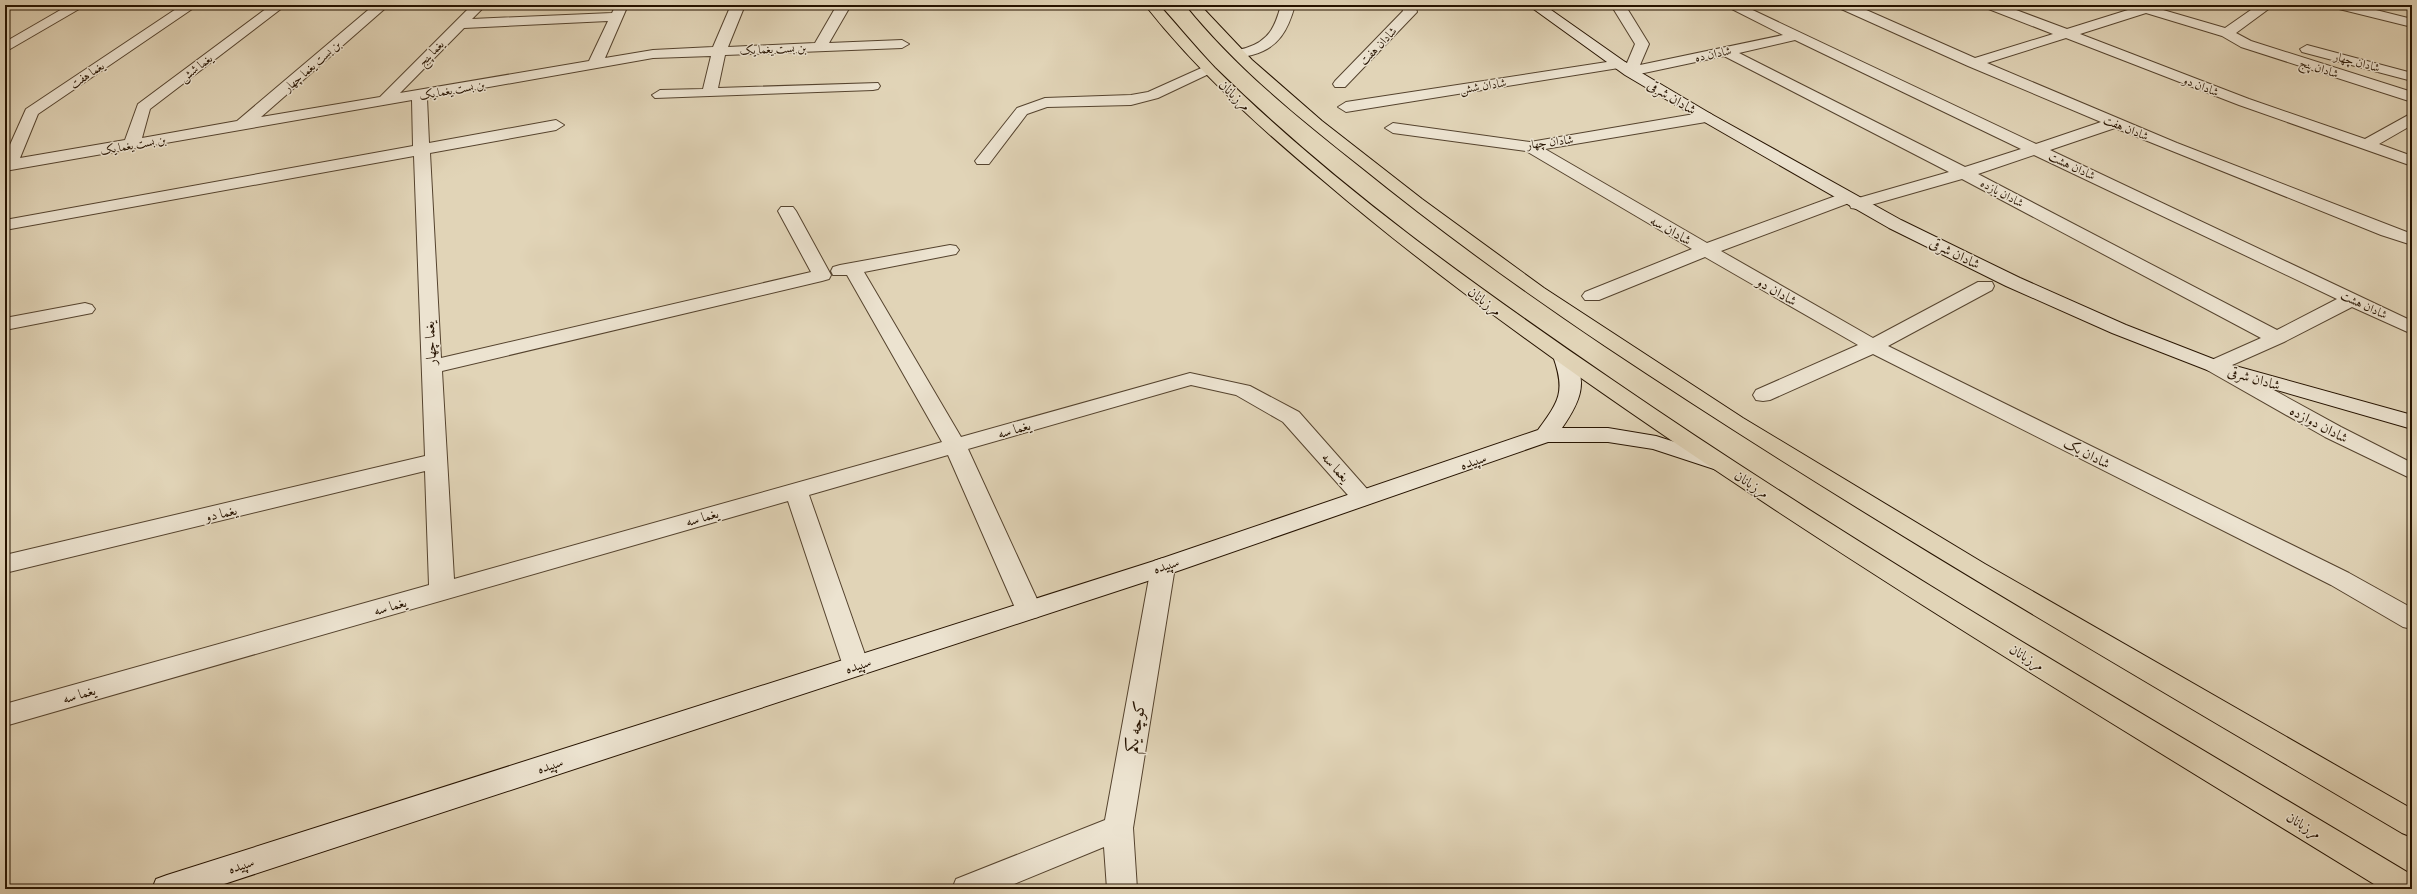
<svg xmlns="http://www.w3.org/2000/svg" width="2417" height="894" font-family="'Sorts Mill Goudy',Amiri,serif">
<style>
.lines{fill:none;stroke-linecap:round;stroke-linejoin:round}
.street-casing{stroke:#55432e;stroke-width:2}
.secondary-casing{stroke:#261300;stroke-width:2}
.primary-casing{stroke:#261300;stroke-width:2}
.street{fill:#ece3d0;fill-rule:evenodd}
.secondary{fill:#ece3d0;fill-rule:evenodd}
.primary{fill:#e1d4b7;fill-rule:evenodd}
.labels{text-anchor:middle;stroke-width:3;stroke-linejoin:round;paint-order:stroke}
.far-street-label{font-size:12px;fill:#261300;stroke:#ece3d0}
.street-label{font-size:14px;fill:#261300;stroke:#ece3d0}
.near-street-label{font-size:17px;fill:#261300;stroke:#ece3d0}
</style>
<rect width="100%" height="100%" fill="#e1d4b7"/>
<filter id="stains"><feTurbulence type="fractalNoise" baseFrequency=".005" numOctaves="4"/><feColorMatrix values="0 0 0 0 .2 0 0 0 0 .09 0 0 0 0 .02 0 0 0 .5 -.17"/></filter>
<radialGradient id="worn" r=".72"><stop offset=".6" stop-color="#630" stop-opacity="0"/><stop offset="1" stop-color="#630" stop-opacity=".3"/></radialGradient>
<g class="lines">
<!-- street casing -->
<g class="street-casing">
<g id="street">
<path d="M69,5H86L5,52V42Z"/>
<path d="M182,5H198L38,114L20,158L125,140L138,104L271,5H286L150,109L142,138L237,121L374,5H389L261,117L380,97L472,5H486L472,19L612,13L616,5H628L605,58L653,50L713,47L731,5H745L728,47L815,43L837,5H851L829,43L902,40L909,44L902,48L725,55L718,88L878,83L880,86L878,89L873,90L655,98L652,95L660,90L703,89L711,56L653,58L427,98L429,143L556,120L564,125L556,130L430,153L441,358L811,272L778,211L781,207H793L796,211L831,275L829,279L822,281L442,371L454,579L942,442L847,275H833L831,271L833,267L840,265L950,245L956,246L959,250L956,254L864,272L961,437L1190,373L1250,386L1299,412L1375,498L1371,503L1363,506L1355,503L1283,422L1236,395L1191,385L968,449L1042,610L1038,617L1029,619L1020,617L1016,610L948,455L809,495L869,666L865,673L856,676L847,673L843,666L788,501L5,726V704L429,585L425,471L5,573V555L425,456L414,156L5,230V220L413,146L412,100L5,171V156L26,109ZM608,21L589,61L400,93L464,28Z"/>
<path d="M1281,5H1295C1288,30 1279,48 1252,55C1246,56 1241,59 1234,57L1232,54C1235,49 1240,50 1246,48C1269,41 1275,27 1281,5Z"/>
<path d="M1401,5H1415L1417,12L1345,87H1335L1333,84L1335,81L1403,11Z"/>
<path d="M1611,5H1625L1649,44L1640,65L1783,35L1724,5H1742L2036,144L2101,122L1968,66L1839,8L1837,5H1855L1975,58L2053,34L1986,8L1984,5H2003L2067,29L2131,9L2124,5H2146L2225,28L2258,5H2274L2236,33L2251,41L2412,92V102L2241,47L2222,36L2146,13L2080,34L2249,99L2365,139L2412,113V125L2379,144L2412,156V166L2239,105L2066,38L1987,63L2177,143L2412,234V245L2381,235L2115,128L2050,150L2412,321V334L2352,307L2284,342L2230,366L2341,427L2412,463V479L2325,437L2207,370L2204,366L2207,362L2261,338L1962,179L1857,209L1851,208L1849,203L1721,251L1873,338L1978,282H1992L1994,286L1992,290L1888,346L2349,573L2412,608V629L2403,627L2331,585L1873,354L1770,400L1763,401L1756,400L1753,395L1756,390L1858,345L1705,257L1599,300H1585L1582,296L1585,292L1692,249L1526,151L1393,133L1385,128L1393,123L1530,142L1706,112L1711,114L1714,117L1706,122L1545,149L1707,243L1841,194H1853L1855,199L1949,172L1724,56L1630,76L1623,72L1625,67L1346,112L1338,107L1346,102L1620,60L1627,63L1635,44ZM1795,40L2021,149L1965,167L1739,53ZM2034,155L2337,299L2277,330L1978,174Z"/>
<path d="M2333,5H2356L2412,19V27L2335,8Z"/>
<path d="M2307,45L2412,73V81L2302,52L2300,49Z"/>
<path d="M1208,65L1215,69L1213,72L1158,98L1131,105L1047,107L1027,114L989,164H977L975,161L1017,108L1045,98L1131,95L1148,92Z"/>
<path d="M85,303L92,305L95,309L92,313L5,330V318Z"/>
<path d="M1163,558L1172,561L1175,567L1133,828L1137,889H1107L1104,847L1002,889H952L956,879L1105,820L1151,567L1154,561Z"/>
</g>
</g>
<!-- secondary casing -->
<g class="secondary-casing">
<g id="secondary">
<path d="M1528,5H1544L1635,69L1711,114L1901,220L2020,278L2126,325L2221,362L2412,415V429L2207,370L2112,333L2006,286L1889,228L1701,120L1625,75Z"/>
<path d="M1563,350L1570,352C1590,381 1580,402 1562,428H1608L1656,436L1731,460L1734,465L1731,470L1723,472L1653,449L1608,442H1548L1172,573L209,889H152L156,879L167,875L1154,561L1538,430C1559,401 1566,392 1553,356L1556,352Z"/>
</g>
</g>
<!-- primary casing -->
<g class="primary-casing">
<g id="primary">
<path d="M1145,5H1159C1178,26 1196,48 1215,68C1336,187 1475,286 1614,381C1872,558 2144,714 2412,875V889H2382C2112,723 1840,560 1581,378C1493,316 1407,252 1325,182C1260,128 1198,72 1145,5Z"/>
<path d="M1186,5H1200L1252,60L1322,121L1422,199L1544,288L1743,418L1985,564L2412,809V837L2402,833C2134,674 1864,519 1605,346C1520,289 1439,230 1360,166C1298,117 1236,67 1186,5Z"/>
</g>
</g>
<!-- street -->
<use href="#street" class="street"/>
<!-- secondary -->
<use href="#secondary" class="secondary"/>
<!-- primary -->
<use href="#primary" class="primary"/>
</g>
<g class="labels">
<!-- far-street labels -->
<g class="far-street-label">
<text transform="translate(1378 46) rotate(-46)" y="4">شادان هفت</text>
<text transform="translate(773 49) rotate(-2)" y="4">بن بست یغما یک</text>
<text transform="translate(431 53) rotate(-45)" y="4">یغما پنج</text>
<text transform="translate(1713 54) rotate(-12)" y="4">شادان ده</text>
<text transform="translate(2357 62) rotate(15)" y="4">شادان چهار</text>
<text transform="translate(312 66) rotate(-41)" y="4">بن بست یغما چهار</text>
<text transform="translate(196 68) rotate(-37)" y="4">یغما شش</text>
<text transform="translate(2319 68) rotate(18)" y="4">شادان پنج</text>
<text transform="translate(87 75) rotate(-34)" y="4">یغما هفت</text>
<text transform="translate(1483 86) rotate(-9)" y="4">شادان شش</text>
<text transform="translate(2201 86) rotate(21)" y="4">شادان دو</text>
<text transform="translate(452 90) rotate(-10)" y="4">بن بست یغما یک</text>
<text transform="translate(2126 128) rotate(22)" y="4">شادان هفت</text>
<text transform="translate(1550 142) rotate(-7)" y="4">شادان چهار</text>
<text transform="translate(133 145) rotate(-10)" y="4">بن بست یغما یک</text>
<text transform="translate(2072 166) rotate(25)" y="4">شادان هشت</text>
<text transform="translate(2002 193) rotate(28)" y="4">شادان یازده</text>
<text transform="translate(2364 305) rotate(25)" y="4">شادان هشت</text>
</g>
<!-- street labels -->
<g class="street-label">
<text transform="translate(1235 95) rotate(43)" y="5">مرزبانان</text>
<text transform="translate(1672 97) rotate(31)" y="5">شادان شرقی</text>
<text transform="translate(1671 230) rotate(30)" y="5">شادان سه</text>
<text transform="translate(1955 253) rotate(26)" y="5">شادان شرقی</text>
<text transform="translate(1777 291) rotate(30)" y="5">شادان دو</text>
<text transform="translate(1485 301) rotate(37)" y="5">مرزبانان</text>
<text transform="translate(430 343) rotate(-93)" y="5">یغما چهار</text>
<text transform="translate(2254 378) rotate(16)" y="5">شادان شرقی</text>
<text transform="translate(2319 424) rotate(28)" y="5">شادان دوازده</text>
<text transform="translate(1014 429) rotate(-16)" y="5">یغما سه</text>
<text transform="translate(2087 453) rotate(27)" y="5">شادان یک</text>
<text transform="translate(1473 461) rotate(-19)" y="5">سپیده</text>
<text transform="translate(1336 467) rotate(48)" y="5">یغما سه</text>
<text transform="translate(1752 484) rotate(33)" y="5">مرزبانان</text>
<text transform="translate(221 513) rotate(-13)" y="5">یغما دو</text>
<text transform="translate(702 517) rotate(-16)" y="5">یغما سه</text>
<text transform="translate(1166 565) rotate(-18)" y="5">سپیده</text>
<text transform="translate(390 606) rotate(-16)" y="5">یغما سه</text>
<text transform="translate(2027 657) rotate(31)" y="5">مرزبانان</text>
<text transform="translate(858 665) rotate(-18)" y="5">سپیده</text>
<text transform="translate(79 694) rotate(-16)" y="5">یغما سه</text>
<text transform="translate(550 765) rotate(-18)" y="5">سپیده</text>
<text transform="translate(2304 825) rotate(31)" y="5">مرزبانان</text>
<text transform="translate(241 865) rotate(-18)" y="5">سپیده</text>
</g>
<!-- near-street labels -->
<g class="near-street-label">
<text transform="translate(1135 727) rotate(-80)" y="6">کوچه یکم</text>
</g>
</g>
<!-- margin -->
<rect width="2417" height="894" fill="none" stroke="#e1d4b7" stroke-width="20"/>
<rect x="6" y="6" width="2405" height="882" fill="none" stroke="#261300" stroke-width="2"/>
<rect x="10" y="10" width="2397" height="874" fill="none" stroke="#261300"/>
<rect width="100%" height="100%" filter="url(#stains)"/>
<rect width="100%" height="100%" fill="url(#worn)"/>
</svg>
